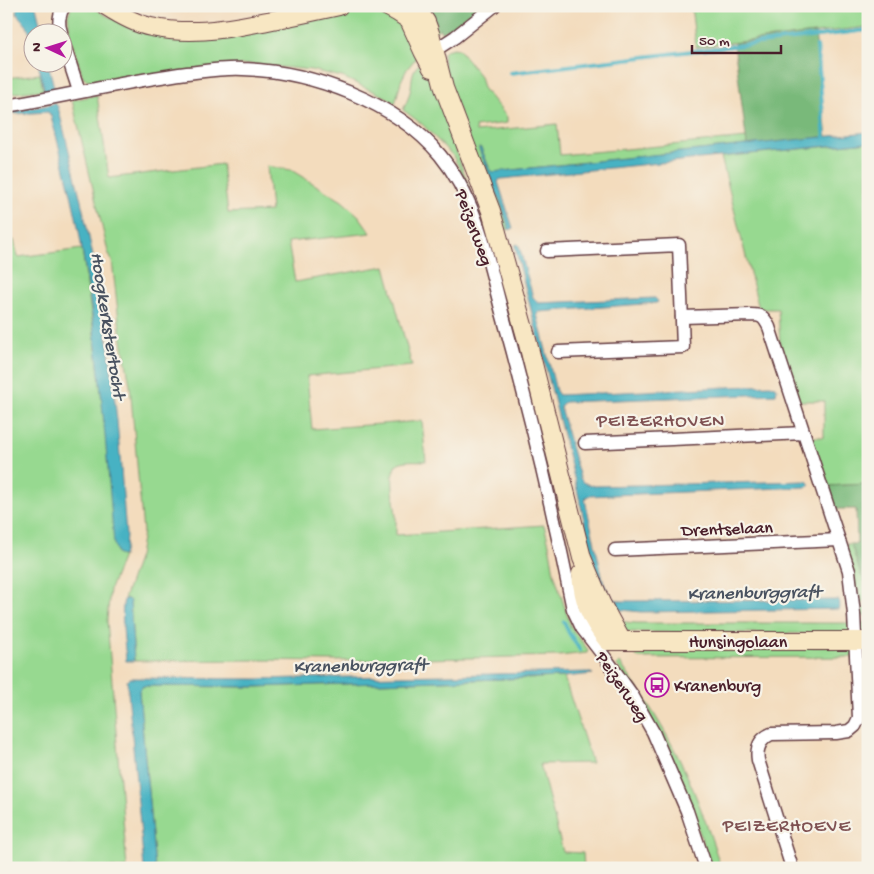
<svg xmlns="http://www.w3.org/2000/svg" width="874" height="874" font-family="'Gochi Hand',sans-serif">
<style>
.green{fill:#97d990;stroke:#707c5e}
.forest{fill:#79b97a;stroke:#626c52}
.water{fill:#46b2c3;stroke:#486877}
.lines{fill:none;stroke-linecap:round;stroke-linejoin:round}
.stream{stroke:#46b2c3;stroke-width:4}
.street-casing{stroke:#633b41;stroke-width:15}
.secondary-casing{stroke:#633b41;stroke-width:20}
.street{stroke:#fff;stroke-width:12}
.secondary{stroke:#f8e7c3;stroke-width:18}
.labels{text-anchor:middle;stroke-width:4.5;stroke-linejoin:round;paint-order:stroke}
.street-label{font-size:18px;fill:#4a1f2b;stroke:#f7f3e8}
.poi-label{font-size:18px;fill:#4a1f2b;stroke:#f7f3e8;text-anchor:start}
.water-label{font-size:19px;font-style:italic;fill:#495260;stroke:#f7f3e8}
.neighbourhood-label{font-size:19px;letter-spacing:1px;fill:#7f5152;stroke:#f7f3e8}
</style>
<rect width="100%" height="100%" fill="#f7f3e8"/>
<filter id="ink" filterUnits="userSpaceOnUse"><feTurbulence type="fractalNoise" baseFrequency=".02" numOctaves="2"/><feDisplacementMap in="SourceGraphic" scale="10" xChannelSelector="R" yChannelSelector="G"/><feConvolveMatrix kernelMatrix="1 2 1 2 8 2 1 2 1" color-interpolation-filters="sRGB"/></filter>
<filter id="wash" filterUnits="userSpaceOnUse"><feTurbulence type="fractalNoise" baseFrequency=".0096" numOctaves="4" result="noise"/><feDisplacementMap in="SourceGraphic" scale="20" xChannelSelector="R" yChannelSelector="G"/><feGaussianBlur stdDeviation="1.12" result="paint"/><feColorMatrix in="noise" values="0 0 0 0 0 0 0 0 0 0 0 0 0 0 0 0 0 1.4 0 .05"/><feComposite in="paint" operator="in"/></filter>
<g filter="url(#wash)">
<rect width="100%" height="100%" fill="#f3dcbd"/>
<!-- green -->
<g class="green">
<path d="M72,6H91L107,16L168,38L194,41L212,39L283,26L345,13L377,8L397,10V6H474L427,37L420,53L407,69L401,81L395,104L386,97L342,77L311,70L249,64L95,83L83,78L70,36L68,15Z"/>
<path d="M691,6H868V27L696,47Z"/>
<path d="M453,48L459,49L480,76L483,88L507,117V123L475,127L476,132L557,124L560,155L747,138V145L493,172L491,171L490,170L481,148H479L510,229L503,231L444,72L443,53L446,50Z"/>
<path d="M425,61L470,190L453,156L423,125L403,110C405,105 408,100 409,95C414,82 408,68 425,61Z"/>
<path d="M40,74L43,90L6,94V78Z"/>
<path d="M97,95L109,178L222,164L228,213L271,211L267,166L291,170L342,201L359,216L371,233L288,242L295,282L385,266L412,366L307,376L312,429L422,421L426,461C419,461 401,459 396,465C389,475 395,504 396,516C396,522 396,529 396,535L544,525L549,544L554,573L571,627L588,650L587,653L559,656L334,661L257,660L134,661L130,601L128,599H124L139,556L143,532L130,385L120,329L112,261L108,252L72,100Z"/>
<path d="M868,142V484L826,486L811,437H824V401H797L780,344L778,309H759L721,157Z"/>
<path d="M6,240H14L18,257L82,249L96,348L121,556H123L110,589L107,620L127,868H6Z"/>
<path d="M846,544H851L861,575L868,586V599L865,600L863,602V607L865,609H868V616H859Z"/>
<path d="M615,621L636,623H868V634L628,632L623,630Z"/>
<path d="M630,647H868V657L638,658Z"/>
<path d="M619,663H620C639,690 658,718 673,747C694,786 708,827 721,868H711C700,835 690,801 676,769C661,732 638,699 617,665Z"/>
<path d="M564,677L592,763L540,764L563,852L583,853L584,868H155L139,691L143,686L254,687Z"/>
</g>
<!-- forest -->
<g class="forest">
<path d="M424,6H481L442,33Z"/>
<path d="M815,33L827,137L747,145L734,43Z"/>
<path d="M868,484V586L861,575L851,544H857L856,509H834L826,486Z"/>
</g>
<!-- water -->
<g class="water">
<path d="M16,6H36L42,32H32V40L27,26L17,14Z"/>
<path d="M38,63H48L56,95L45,93Z"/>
<path d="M55,103L58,107C81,197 103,289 113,383C119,433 122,484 126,535L125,548L123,556L118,555L114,544C106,446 99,347 82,249C75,204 62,160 51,116L48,112L15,114L13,112L14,111L49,105Z"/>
<path d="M868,132V142L501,179L499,180L498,182L513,228L511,230L509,229L500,201L479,149V147L481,148L490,170L493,172Z"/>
<path d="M518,244L519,246L533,297L538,303L655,298L657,300L658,302L656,303L539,312L537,314L556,391L559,395L770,385L775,386L777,389L776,394L565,402L562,404L560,407L580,478C584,484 589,485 595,486L807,481L810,485L807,487L588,496L586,497L585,500L604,584L609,593L614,599L621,601L839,600V609L641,612L613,609L597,578L578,493L515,247V245Z"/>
<path d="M124,599H128L130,601L134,661H126C125,645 120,613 124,599Z"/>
<path d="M588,672L593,674L564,677L254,687L143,686L139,691L155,868H144L127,681L130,678L255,679Z"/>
</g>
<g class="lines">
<!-- stream -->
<g class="stream">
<path d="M817,46L825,140"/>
<path d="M510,73L868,30"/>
<path d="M564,622L569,633L580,650"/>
</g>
</g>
</g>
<g filter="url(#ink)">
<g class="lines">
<!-- street casing -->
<g class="street-casing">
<g id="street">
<path d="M61,32C58,24 59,14 64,6"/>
<path d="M62,39L79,91"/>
<path d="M429,54L455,37L494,6"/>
<path d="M6,106C67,96 126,81 187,73C205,71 224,68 243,69C311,71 396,102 440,155C478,201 488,261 503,316C530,413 553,511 573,609L582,628L606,659L632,695L653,732L687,811L706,868"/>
<path d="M547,251L679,245L683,347L558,352"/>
<path d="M682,317L751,315C762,315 764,317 769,327L849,571L854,614L859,718L855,726L849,731L836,733L771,734C760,739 756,748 758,760L792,868"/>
<path d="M585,443L804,433"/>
<path d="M615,550L839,540"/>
</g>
</g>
<!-- secondary casing -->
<g class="secondary-casing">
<g id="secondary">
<path d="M106,6C120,15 136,24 151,27C187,35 222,30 257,23C285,18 312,12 339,6"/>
<path d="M386,6L397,12L409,20L423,51L432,68"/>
<path d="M415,6L426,22L430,33L444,88L491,211L527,340L582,558L601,603L622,641"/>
<path d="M581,574C583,601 591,620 608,641H868"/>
</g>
</g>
<!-- street -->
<use href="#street" class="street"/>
<!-- secondary -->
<use href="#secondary" class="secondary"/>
</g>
</g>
<!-- icons -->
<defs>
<g id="bus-ring" transform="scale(1.25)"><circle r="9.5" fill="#f7f3e8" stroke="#b5179e" stroke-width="1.5"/><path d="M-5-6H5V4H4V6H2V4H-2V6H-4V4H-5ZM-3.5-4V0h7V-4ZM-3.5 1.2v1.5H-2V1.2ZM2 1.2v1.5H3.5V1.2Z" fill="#b5179e"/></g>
</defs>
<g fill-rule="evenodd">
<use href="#bus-ring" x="657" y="685"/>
</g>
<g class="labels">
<!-- street labels -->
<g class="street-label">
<text transform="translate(475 227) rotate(70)" y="6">Peizerweg</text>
<text transform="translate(727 528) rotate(-2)" y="6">Drentselaan</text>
<text x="738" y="647">Hunsingolaan</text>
<text transform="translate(623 686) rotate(56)" y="6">Peizerweg</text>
</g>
<!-- poi labels -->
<g class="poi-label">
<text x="674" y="691">Kranenburg</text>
</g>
<!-- water labels -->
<g class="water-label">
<text transform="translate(110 325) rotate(81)" y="7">Hoogkerkstertocht</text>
<text transform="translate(754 591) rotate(-1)" y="7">Kranenburggraft</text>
<text transform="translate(360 664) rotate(-1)" y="7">Kranenburggraft</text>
</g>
<!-- neighbourhood labels -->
<g class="neighbourhood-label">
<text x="661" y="426">PEIZERHOVEN</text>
<text x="787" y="831">PEIZERHOEVE</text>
</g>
</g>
<!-- margin -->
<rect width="874" height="874" fill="none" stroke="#f7f3e8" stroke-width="25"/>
<!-- north arrow -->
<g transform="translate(48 48) rotate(274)"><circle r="24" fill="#f7f3e8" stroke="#b29e9c"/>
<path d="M0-4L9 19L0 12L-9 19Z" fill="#b5179e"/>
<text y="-8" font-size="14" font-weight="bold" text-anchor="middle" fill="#4a1f2b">N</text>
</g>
<!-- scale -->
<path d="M692 45v8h89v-8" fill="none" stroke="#4a1f2b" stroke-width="2.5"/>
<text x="699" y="45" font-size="15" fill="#4a1f2b" stroke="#f7f3e8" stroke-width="4" paint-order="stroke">50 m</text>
</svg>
